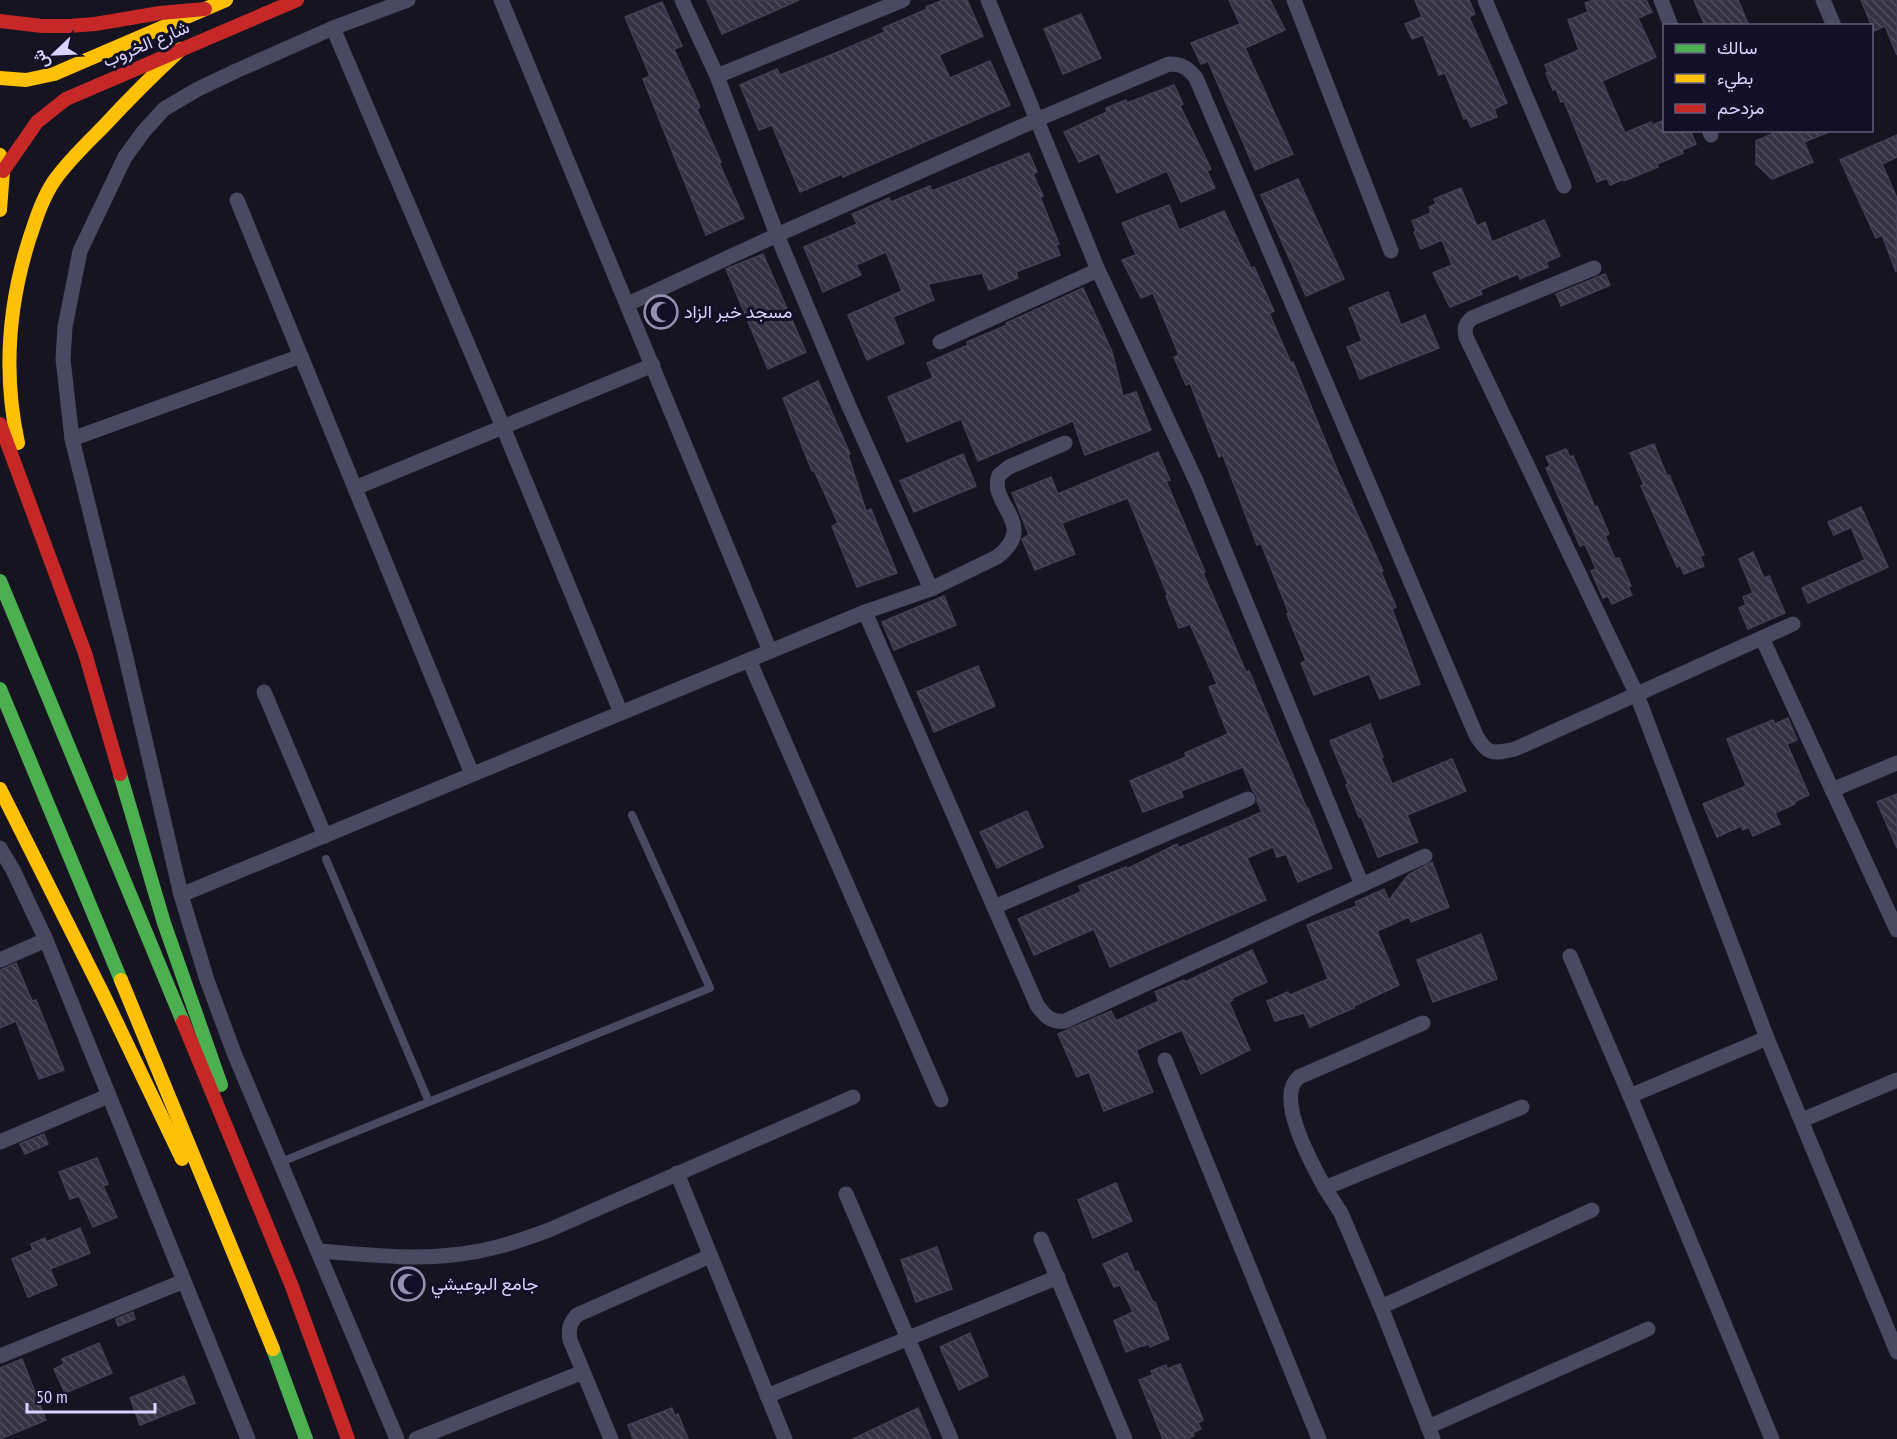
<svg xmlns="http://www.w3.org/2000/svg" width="1897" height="1439" font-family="'PT Sans Narrow',Vazirmatn,sans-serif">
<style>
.building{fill:url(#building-back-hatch);stroke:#433f54;stroke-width:1.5}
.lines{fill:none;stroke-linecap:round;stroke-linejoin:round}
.lane{stroke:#4a4962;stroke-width:8}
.street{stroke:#4a4962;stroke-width:15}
.fast{stroke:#4caf50;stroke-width:14}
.slow{stroke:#ffc107;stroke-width:14}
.jam{stroke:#c62828;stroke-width:14}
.labels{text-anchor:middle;stroke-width:6;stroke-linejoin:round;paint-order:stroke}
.street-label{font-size:18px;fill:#d9d4ff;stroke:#130f26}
.poi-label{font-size:18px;fill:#d9d4ff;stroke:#130f26;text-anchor:start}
</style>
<defs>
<pattern id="building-back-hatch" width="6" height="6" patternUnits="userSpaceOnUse" patternTransform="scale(1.5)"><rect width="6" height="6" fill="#343243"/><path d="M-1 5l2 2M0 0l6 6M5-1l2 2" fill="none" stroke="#514f5f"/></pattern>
</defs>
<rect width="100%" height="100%" fill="#161421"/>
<!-- building -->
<g class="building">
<path d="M707,0H799L722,34Z"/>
<path d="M943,0H967L983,36L939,55L950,78L990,61L1010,105L843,177L842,174L800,192L772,125L759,130L740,85L777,69L780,75L826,57L885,32L883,28L927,9L926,7Z"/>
<path d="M1229,0H1270L1285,30L1245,48L1293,154L1255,170L1208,61L1201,64L1191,43L1240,24Z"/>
<path d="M1415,0H1469L1475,14L1469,17L1507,103L1494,109L1497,117L1471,127L1467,118L1464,119L1445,73L1439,75L1423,35L1412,39L1405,24L1422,17Z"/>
<path d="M1594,0H1646L1652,12L1638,18L1656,57L1602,81L1625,133L1651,122L1652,125L1665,120V130H1690L1696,144L1682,150L1683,153L1657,164L1658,167L1624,181V179L1610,185L1607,178L1597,182L1564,101L1561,102L1556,89L1553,90L1546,73L1548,72L1545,65L1579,50L1568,20L1588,12L1585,3Z"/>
<path d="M1694,0H1738L1749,26H1705Z"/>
<path d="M1861,0H1897V55L1885,26L1874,31Z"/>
<path d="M662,2L682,46L674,49L700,107L697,109L721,162L719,163L744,218L706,235L643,79L650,76L625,17Z"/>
<path d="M1081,14L1101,58L1063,74L1044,29Z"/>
<path d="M1174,85L1183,104L1180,106L1211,169L1207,171L1215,188L1181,202L1167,171L1117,193L1099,153L1079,162L1064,132L1107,112L1106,108L1126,100L1127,103Z"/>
<path d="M1781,130H1831V131L1804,142L1813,162L1772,179L1756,164V141Z"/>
<path d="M1897,135V157L1882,164L1897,198L1896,272L1882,235L1876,238L1840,160Z"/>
<path d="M1029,153L1037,172L1033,174L1043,196L1040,197L1059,244L1056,245L1060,255L1016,272L1018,278L989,290L982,273L928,284L934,300L893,317L904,343L867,360L848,315L902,291L886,252L856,265L861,275L823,292L804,247L857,224L852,214L889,198L891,202L930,186L932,191Z"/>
<path d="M1298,179L1344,279L1306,296L1261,195Z"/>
<path d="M1461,188L1477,226L1485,222L1492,242L1544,220L1560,256L1546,262L1548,267L1520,279L1518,274L1480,290L1482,294L1450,307L1433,273L1452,265L1442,240L1421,249L1414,232L1416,231L1412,221L1431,213L1429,207L1436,204L1434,199Z"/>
<path d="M1169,205L1179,230L1224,211L1251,268L1254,267L1274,311L1269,313L1291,363L1293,362L1338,472L1383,571L1381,572L1396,607L1392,609L1420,684L1380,699L1369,674L1314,695L1301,663L1306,661L1287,614L1289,613L1261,543L1257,545L1223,455L1219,457L1190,383L1186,385L1174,357L1179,355L1153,293L1141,298L1122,260L1136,255L1122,223Z"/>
<path d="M763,254L806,352L768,369L726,269Z"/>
<path d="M1605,274L1610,285L1561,306L1556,294Z"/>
<path d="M1083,288L1112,352L1123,396L1136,392L1151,430L1085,455L1073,421L978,461L961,419L907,442L888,397L933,378L927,363L968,345L967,342L1007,325L1006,323Z"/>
<path d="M1388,292L1401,325L1425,315L1439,348L1360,379L1347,347L1362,341L1349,308Z"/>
<path d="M818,381L850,454L848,455L866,511L871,509L897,573L857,587L832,526L838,523L814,470L812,471L783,398Z"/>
<path d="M1654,444L1667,476L1669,475L1704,555L1700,556L1704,566L1684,574L1680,565L1677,567L1641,486L1644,485L1630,453Z"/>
<path d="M1566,449L1570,457L1573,456L1595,507L1597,506L1609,534L1605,536L1615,559L1619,558L1631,586L1628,587L1632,595L1612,604L1608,596L1603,598L1591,571L1596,569L1585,544L1580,546L1546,468L1550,466L1546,457Z"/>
<path d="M1158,452L1170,480L1166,481L1205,572L1203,573L1246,672L1249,671L1307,809L1308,808L1332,868L1298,882L1286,854L1277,857L1273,847L1247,858L1266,900L1110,967L1094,929L1034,955L1018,919L1081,892L1079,886L1126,867L1127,869L1177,844L1179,848L1262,812L1257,801V796L1253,791L1243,767L1181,791L1183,797L1143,812L1130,781L1186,757L1185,753L1228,734L1209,687L1217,684L1190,624L1179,628L1166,596H1168L1128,498L1062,523L1075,554L1035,570L1022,539L1029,535L1012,493L1051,477L1058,494Z"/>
<path d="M963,454L976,486L914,512L900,481Z"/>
<path d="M1861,507L1888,567L1808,603L1802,588L1865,560L1851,527L1834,535L1828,522Z"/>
<path d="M1753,552L1764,578L1769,576L1785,613L1748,629L1739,608L1746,605L1743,597L1753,593L1739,559Z"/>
<path d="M944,596L956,625L894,650L882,622Z"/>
<path d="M978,666L995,706L934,732L917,692Z"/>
<path d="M1788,718L1797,740L1787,744L1809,795L1794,802L1795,804L1775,813L1780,824L1753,836L1749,827L1743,830L1741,826L1717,837L1703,804L1746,786L1727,739L1773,720L1775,724Z"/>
<path d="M1370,724L1383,757L1381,758L1392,784L1452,759L1466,791L1407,815L1418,842L1378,857L1361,816L1359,817L1346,785L1348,784L1330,741Z"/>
<path d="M1897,794V848L1877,802Z"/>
<path d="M1027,811L1043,847L997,868L980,832Z"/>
<path d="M1432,862L1449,907L1411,922L1409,917L1377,931L1399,985L1354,1006V1008L1310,1027L1304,1013L1275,1021L1267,1001L1288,992L1290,995L1328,979L1307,925L1357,906L1355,902L1384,889L1389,900L1409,874Z"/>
<path d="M1481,934L1497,979L1433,1002L1417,960Z"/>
<path d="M1252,950L1267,982L1232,998L1233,1000L1229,1002L1250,1050L1201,1074L1182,1030L1136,1050L1153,1092L1104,1111L1089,1072L1077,1077L1058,1034L1111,1011L1116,1021L1159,1001L1155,992L1184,980L1185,982Z"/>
<path d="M16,963L32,1001L36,1000L64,1070L39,1079L16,1021L0,1028V970Z"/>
<path d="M44,1134L48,1144L25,1154L20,1144Z"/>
<path d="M97,1158L108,1184L103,1186L117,1217L93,1227L79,1196L70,1199L59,1172Z"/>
<path d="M1116,1183L1132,1221L1093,1238L1078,1200Z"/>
<path d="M80,1228L90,1253L50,1269L57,1285L28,1297L12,1259L33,1250L31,1244L45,1238L46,1242Z"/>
<path d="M937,1247L952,1289L916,1302L901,1260Z"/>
<path d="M1127,1253L1135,1272L1138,1271L1153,1302H1155L1169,1339L1150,1347L1149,1344L1144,1346V1345L1126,1352L1114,1321L1133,1312L1120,1285L1114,1287L1103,1264Z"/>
<path d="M133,1312L135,1319L118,1326L116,1319Z"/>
<path d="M970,1333L988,1376L959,1390L940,1347Z"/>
<path d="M99,1343L112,1373L65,1393L54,1369L64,1364L62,1359Z"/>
<path d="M22,1359L46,1420L0,1439V1368Z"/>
<path d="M1180,1364L1203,1420L1198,1423L1201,1429L1192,1433L1194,1436L1186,1439H1163L1139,1380L1153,1375L1151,1371L1166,1365L1167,1369Z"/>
<path d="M184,1376L195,1403L140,1425L130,1398Z"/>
<path d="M672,1408L675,1416L678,1414L688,1439H633L628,1425Z"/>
<path d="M918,1408L931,1439H853Z"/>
</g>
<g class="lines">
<!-- lane -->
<g class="lane">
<path d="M326,859L429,1102"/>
<path d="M281,1162L710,988L632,815"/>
</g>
<!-- street -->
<g class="street">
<path d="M501,0L770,651"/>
<path d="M682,0L717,76L777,235L848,404L931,589"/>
<path d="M988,0L1098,270L1197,483L1362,885"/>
<path d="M1294,0L1391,251"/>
<path d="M1485,0L1564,186"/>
<path d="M1661,0L1671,26"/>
<path d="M1823,0L1834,26"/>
<path d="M333,28L503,427L621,713"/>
<path d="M717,76L903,0"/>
<path d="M1709,130L1711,135"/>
<path d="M237,200L472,774"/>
<path d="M1594,268L1472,318C1465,324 1464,328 1466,337L1637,695L1767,1038L1897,1352"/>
<path d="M628,304L777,235L1036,120L1169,64C1182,64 1188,68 1196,78L1476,735C1487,755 1493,754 1515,749L1793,624"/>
<path d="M940,342L1098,270"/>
<path d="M72,439L301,356"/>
<path d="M355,488L653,365"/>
<path d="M865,612L1037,1005C1045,1016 1051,1023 1065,1021L1425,856"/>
<path d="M1762,638L1897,930"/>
<path d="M749,660L941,1100"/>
<path d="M264,692L325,836"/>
<path d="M1832,790L1897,763"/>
<path d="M0,848L13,870L46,940L248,1439"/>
<path d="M181,895L865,612L931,589L997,557C1040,524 987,504 999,475L1009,467L1065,443"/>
<path d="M994,907L1248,799"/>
<path d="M1570,956L1630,1096L1767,1038"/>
<path d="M0,960L46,940"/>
<path d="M1165,1060L1319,1439"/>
<path d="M1630,1096L1772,1439"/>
<path d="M1802,1120L1897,1080"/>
<path d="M0,1142L108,1096"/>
<path d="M677,1173L785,1439"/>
<path d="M1325,1188C1313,1166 1274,1097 1299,1077L1423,1023"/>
<path d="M846,1194L951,1439"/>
<path d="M1041,1239L1125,1439"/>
<path d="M318,1251C362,1254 408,1260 452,1255C486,1252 517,1242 549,1230L853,1097"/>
<path d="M1381,1307L1592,1210"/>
<path d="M0,1356L184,1281"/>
<path d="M767,1396L1058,1277"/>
<path d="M1428,1427L1648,1329"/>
<path d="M397,1439L234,1053L207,980L181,895L124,649L72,439L63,359L65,327L80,251L125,157L144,131L164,109L198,89L236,71L333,28L408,0"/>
<path d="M416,1439L583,1372"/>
<path d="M611,1439L570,1340C568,1329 570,1323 577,1315L710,1256"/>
<path d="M1433,1439L1381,1307L1341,1213L1325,1188L1522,1107"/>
</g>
<!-- fast -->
<g class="fast">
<path d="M0,581L183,1022"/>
<path d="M0,689L121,980"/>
<path d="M120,774L164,923L221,1085"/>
<path d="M273,1349L306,1439"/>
</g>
<!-- slow -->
<g class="slow">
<path d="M0,78L26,80L54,74L226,0"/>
<path d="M0,155L3,171L0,210"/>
<path d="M18,443C3,374 8,307 29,240C36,219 42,199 54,181C68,161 86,144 103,127C128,100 154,74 181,49"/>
<path d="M0,789L104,996L182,1159"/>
<path d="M121,980L273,1349"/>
</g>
<!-- jam -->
<g class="jam">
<path d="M0,21L42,26H69L95,24L160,13L205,9"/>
<path d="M3,171L37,122L66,99L297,0"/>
<path d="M0,424L85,653L120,774"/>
<path d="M183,1022L291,1284L348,1439"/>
</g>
</g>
<!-- icons -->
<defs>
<g id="mosque-ring" transform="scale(1.725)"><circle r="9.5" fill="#130f26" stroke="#9591b1" stroke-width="1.5"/><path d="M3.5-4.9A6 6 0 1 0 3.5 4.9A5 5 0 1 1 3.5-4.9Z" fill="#9591b1"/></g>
</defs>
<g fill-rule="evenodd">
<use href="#mosque-ring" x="661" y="312"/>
<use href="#mosque-ring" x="408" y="1284"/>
</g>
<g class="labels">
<!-- street labels -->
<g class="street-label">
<text transform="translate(146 44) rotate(-23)" y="6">شارع الخروب</text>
</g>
<!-- poi labels -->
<g class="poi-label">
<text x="684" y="318">مسجد خير الزاد</text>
<text x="431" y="1290">جامع البوعيشي</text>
</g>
</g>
<!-- legend -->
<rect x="1663" y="24" width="210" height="108" fill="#130f26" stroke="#625e7d" stroke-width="1.5"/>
<rect x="1675" y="44" width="30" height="9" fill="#4caf50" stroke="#625e7d" stroke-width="1.5"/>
<text x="1717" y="54" font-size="18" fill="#d9d4ff">سالك</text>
<rect x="1675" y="74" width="30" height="9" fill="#ffc107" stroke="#625e7d" stroke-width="1.5"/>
<text x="1717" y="84" font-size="18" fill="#d9d4ff">بطيء</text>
<rect x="1675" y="104" width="30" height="9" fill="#c62828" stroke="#625e7d" stroke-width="1.5"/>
<text x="1717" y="114" font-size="18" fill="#d9d4ff">مزدحم</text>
<!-- north arrow -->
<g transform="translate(54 54) rotate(247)" stroke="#130f26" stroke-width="4.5" paint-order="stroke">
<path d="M0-4.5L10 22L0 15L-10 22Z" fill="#d9d4ff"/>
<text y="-9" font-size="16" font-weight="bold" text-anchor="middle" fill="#d9d4ff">ش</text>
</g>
<!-- scale -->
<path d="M27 1403v9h128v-9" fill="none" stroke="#d9d4ff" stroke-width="3"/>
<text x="36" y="1403" font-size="18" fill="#d9d4ff" stroke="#130f26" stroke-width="4.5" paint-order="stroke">50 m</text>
</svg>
